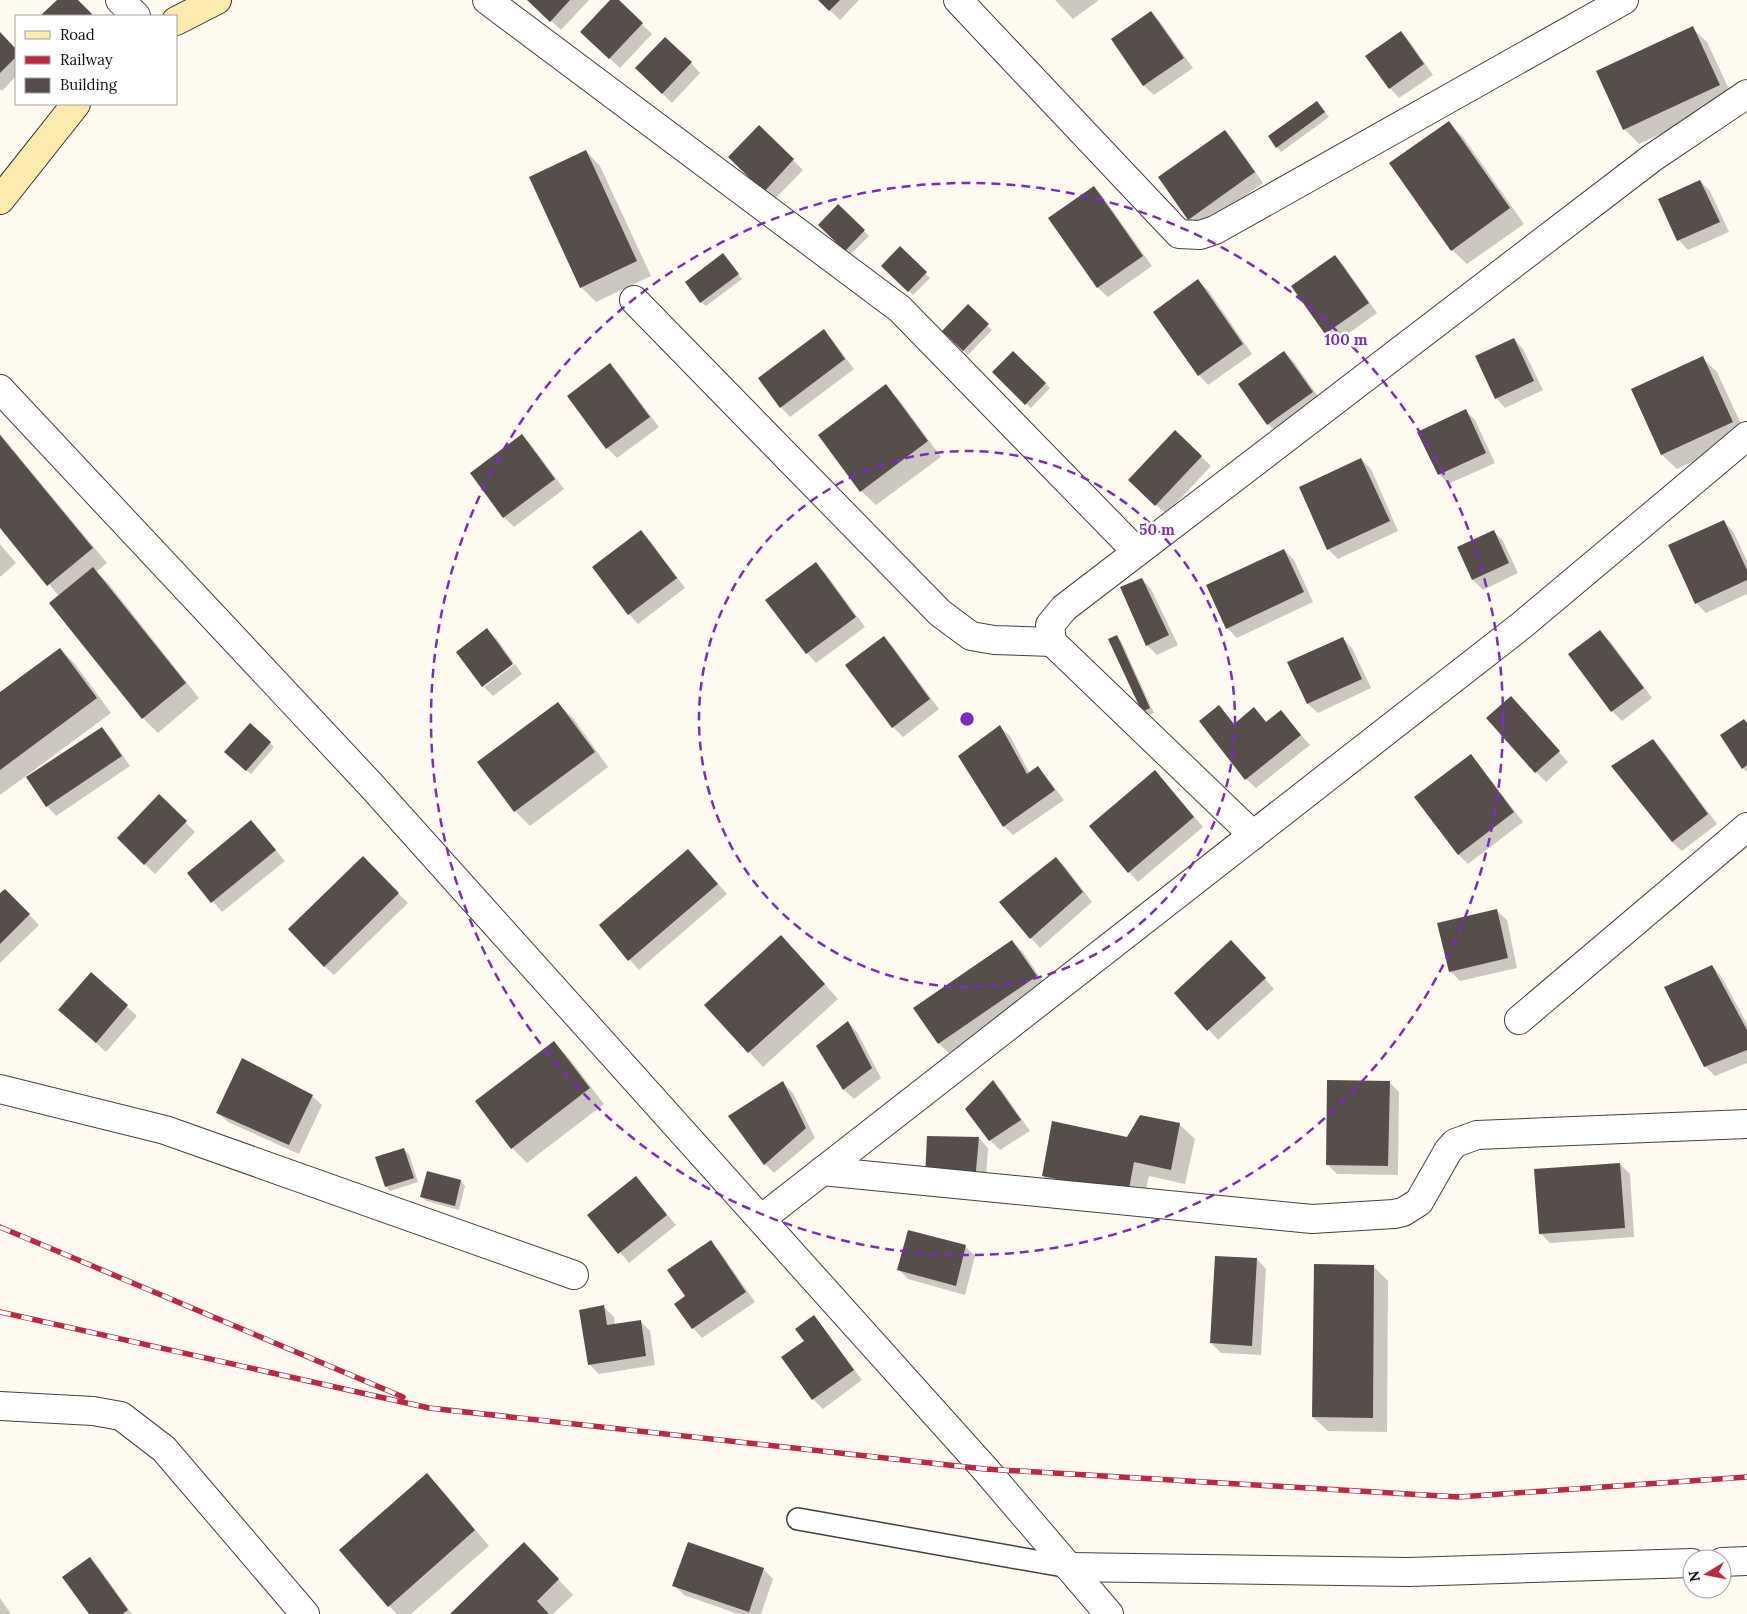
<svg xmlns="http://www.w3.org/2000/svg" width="1747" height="1614" font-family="Lora,serif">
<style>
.shadow{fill:#0003}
.building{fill:#574e4b}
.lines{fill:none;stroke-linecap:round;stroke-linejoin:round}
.lane-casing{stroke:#414141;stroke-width:24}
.street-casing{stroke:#414141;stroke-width:30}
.secondary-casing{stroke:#303030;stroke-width:30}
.lane{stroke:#fff;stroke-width:21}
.street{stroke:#fff;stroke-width:28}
.secondary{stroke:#fdebad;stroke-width:28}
.rail-casing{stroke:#bb2941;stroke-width:5.5}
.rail{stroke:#fff;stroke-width:4;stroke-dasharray:11;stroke-linecap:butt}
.ring{fill:none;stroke:#7b2cbf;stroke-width:2.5;stroke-dasharray:9 6}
.centre{fill:#7b2cbf;stroke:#fff;stroke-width:2.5}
.ring-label{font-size:15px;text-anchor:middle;font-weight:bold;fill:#7b2cbf;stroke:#fff;stroke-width:5;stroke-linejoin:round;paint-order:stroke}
</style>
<rect width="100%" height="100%" fill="#fffaf0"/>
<!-- shadow -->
<g class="shadow">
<path d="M58,0H77L93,16H42Z"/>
<path d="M529,0H589L561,30Z"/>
<path d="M612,0H617L652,34L620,68L592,42Z"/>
<path d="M819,0H859L840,20Z"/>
<path d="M1055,0H1099L1073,19Z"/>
<path d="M1151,12L1160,22L1193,68L1154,95L1144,86L1113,40Z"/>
<path d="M1692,28L1707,42L1734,100L1639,144L1624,129Z"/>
<path d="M1401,32L1410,42L1433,75L1399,98L1390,88Z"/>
<path d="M0,34L16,50V76L2,91L0,89Z"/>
<path d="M691,63L700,73L672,103L637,68Z"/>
<path d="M1317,102L1329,117L1281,152L1277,147Z"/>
<path d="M1448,122L1463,137L1524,224L1467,264L1452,250Z"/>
<path d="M759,127L803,170L774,200L730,157Z"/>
<path d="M1225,131L1234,141L1263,183L1199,229L1189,219Z"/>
<path d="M586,151L600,166L651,276L596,302L581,287Z"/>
<path d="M1700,181L1710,191L1729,232L1688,250L1679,240L1660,200Z"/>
<path d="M1094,187L1103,197L1152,266L1108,297L1098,288L1050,219Z"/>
<path d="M838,206L869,236L850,255L820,225Z"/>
<path d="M900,248L930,278L913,295L883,266Z"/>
<path d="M1335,256L1344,266L1377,313L1335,343L1326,333Z"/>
<path d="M728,260L742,279L706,306L701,302Z"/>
<path d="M1198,281L1208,290L1252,354L1208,385L1199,375Z"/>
<path d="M968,306L992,330L968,355L944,331Z"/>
<path d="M823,331L833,341L854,369L790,417L781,407Z"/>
<path d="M1514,339L1523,349L1543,390L1505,408L1496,398Z"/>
<path d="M1013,352L1050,388L1031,408L994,372Z"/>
<path d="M1284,352L1294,362L1322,402L1278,433L1268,424Z"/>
<path d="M1702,358L1717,372L1747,437L1677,469L1662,455L1632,390Z"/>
<path d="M610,365L620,375L659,427L617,458L607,448L569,396Z"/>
<path d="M886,386L900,401L941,457L876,505L861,491Z"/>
<path d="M1465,410L1475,420L1495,463L1448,484L1439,474Z"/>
<path d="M1176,432L1211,466L1166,514L1130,480Z"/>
<path d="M0,434L107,563L96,572L108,583L199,698L158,733L143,718L59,596L0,526Z"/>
<path d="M522,435L531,445L564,489L514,527L504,517L472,473Z"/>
<path d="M1361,459L1371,469L1398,531L1338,559L1328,549Z"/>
<path d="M1723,521L1733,531L1747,561V594L1706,613L1696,603Z"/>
<path d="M1493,531L1503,541L1518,573L1483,590L1473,580L1459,548Z"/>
<path d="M641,532L651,542L685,588L638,624L629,614Z"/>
<path d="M0,544L16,563L0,577Z"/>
<path d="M1284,550L1294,560L1313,602L1237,638L1227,628Z"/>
<path d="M816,564L826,574L865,627L816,663L807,653Z"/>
<path d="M1142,579L1151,589L1178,645L1157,655L1147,645Z"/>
<path d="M487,630L497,639L513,662L483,685Z"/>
<path d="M1600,632L1610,641L1652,698L1622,721L1612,711L1570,655Z"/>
<path d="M883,637L893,647L939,709L903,737L893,727Z"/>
<path d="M1117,637L1121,641L1154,713L1147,716L1143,711Z"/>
<path d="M1342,638L1352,648L1371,688L1318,713L1308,704L1289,663Z"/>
<path d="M60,649L75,664L111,713L26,776L28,778L102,728L111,738L130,766L56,816L47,806L26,776L0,795V694Z"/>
<path d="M515,664L522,674L493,696L484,687Z"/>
<path d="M558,704L573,718L608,767L530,826L515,811Z"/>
<path d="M1218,707L1235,725L1254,709L1267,723L1281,712L1310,745L1256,788L1246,779Z"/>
<path d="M1520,708L1568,762L1546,782L1536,772Z"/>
<path d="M1747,724V772L1743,768Z"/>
<path d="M1000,727L1010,736L1030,774L1038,768L1047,778L1064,800L1013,835L1004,826Z"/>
<path d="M1653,741L1663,751L1717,824L1682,851L1672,842Z"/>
<path d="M270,743L274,747L251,774L230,756Z"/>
<path d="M1470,756L1480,766L1523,822L1468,864L1458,854Z"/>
<path d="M1155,771L1203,827L1138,882L1129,872Z"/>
<path d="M159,796L195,832L155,874L118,838Z"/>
<path d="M251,821L285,861L222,912L188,873Z"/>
<path d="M363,858L408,903L334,975L324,966Z"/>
<path d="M1056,858L1066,868L1092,902L1040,948L1031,938Z"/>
<path d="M697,860L727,894L639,970L600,926Z"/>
<path d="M5,890L39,925L0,963V895Z"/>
<path d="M1497,911L1507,920L1517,968L1460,981L1450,971Z"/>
<path d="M1012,942L1022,951L1046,986L949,1053L939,1044L915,1008Z"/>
<path d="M796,952L838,999L763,1067L706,1005Z"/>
<path d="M1241,952L1274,989L1218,1040L1175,993Z"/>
<path d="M1712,966L1721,976L1747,1024V1063L1715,1076L1705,1066Z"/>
<path d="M91,974L137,1016L106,1052L70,1019Z"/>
<path d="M848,1022L857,1032L881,1078L854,1099L844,1090L817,1046Z"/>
<path d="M554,1043L569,1058L604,1104L527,1163L512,1148L477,1102Z"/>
<path d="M993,1082L1003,1092L1030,1131L1000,1150L990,1140Z"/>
<path d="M1389,1082L1399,1092L1398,1175L1337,1174L1327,1164Z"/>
<path d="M783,1083L793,1093L815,1138L774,1173L765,1164Z"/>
<path d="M312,1096L322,1105L299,1154L228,1122L218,1113Z"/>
<path d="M1141,1116L1180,1125L1195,1139L1185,1184L1149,1176L1142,1208L1058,1191L1043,1176L1128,1138Z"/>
<path d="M979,1138L988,1148L985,1192L936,1187Z"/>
<path d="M404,1150L409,1154L418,1182L390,1191L386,1186Z"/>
<path d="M1620,1164L1630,1174L1634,1237L1550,1243L1540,1233Z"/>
<path d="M636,1177L676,1225L629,1263L588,1215Z"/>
<path d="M461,1181L465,1186L459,1210L426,1201L422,1197Z"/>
<path d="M711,1242L720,1252L755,1302L702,1338L693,1328L687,1296Z"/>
<path d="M965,1246L975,1256L965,1295L908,1279L899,1270Z"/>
<path d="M1257,1259L1266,1269L1261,1355L1221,1353L1211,1343Z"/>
<path d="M1373,1266L1388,1281L1387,1432L1328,1431L1313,1417Z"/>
<path d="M604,1307L614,1317L615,1325L640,1321L650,1331L655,1365L599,1374L589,1364Z"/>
<path d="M814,1317L823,1327L862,1380L823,1409L813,1399L783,1357L806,1341Z"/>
<path d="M427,1475L441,1489L489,1546L411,1614H397L389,1606Z"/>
<path d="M90,1559L99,1568L132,1614H90Z"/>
<path d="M539,1559L573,1595L553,1614H451Z"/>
<path d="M763,1569L773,1579L761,1614H738L684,1595L674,1585Z"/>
<path d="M0,1598L11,1614H0Z"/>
</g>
<!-- building -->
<g class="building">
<path d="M57,0H78L92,14L90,16H40Z"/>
<path d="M527,0H570L550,22Z"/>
<path d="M610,0H619L643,23L609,59L580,32Z"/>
<path d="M818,0H840L829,11Z"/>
<path d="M1151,11L1184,58L1143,86L1111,39Z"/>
<path d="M1693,26L1720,85L1623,130L1596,71Z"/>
<path d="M1401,31L1424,64L1389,89L1365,56Z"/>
<path d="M0,32L16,49V57L0,73Z"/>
<path d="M665,37L692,62L662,94L635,68Z"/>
<path d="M1317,101L1325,112L1276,148L1268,136Z"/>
<path d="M1449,121L1510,208L1451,251L1389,163Z"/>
<path d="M759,125L794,159L764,192L728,157Z"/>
<path d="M1225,130L1255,172L1188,220L1158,177Z"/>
<path d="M586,150L637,261L580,288L529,177Z"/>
<path d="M1700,180L1720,222L1677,241L1658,199Z"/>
<path d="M1094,186L1143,256L1097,288L1048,218Z"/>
<path d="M838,204L865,230L845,251L818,225Z"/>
<path d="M900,246L927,272L908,292L881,266Z"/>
<path d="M723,253L739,274L700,303L685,282Z"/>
<path d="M1335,255L1369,303L1325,334L1291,286Z"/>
<path d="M1198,279L1243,344L1198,376L1153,312Z"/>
<path d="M968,304L989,324L963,351L942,331Z"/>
<path d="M824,329L845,359L780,408L758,378Z"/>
<path d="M1514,338L1534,381L1495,399L1475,356Z"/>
<path d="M1013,351L1046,383L1025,405L992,372Z"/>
<path d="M1284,351L1313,392L1267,425L1238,384Z"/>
<path d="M1703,356L1733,422L1661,455L1631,389Z"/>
<path d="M610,363L650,417L606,449L567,396Z"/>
<path d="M886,384L928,441L860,492L818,435Z"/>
<path d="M1466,409L1486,453L1438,475L1417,432Z"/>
<path d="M1175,430L1202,456L1155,506L1128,480Z"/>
<path d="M522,434L555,479L503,518L470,473Z"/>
<path d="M0,435L93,548L47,586L0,528Z"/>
<path d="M1361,458L1390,521L1327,550L1299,487Z"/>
<path d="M1724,520L1747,570V580L1695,604L1668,545Z"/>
<path d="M641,530L677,578L628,615L592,567Z"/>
<path d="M1494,530L1509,563L1472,580L1457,547Z"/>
<path d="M1284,549L1304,592L1226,629L1206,585Z"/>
<path d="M816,562L856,617L806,654L765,600Z"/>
<path d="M93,567L186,683L142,719L49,603Z"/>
<path d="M1142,578L1169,635L1146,646L1120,587Z"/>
<path d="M487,628L513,664L482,687L456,652Z"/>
<path d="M1600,630L1644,688L1611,712L1568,654Z"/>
<path d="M1117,635L1150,708L1142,712L1108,639Z"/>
<path d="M884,636L930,699L892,728L845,665Z"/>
<path d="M1343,637L1362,679L1307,704L1287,662Z"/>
<path d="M60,648L97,698L0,770V692Z"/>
<path d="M1511,696L1560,751L1535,773L1486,718Z"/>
<path d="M558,702L595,752L514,812L477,762Z"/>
<path d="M1219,705L1234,724L1254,707L1266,722L1281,710L1301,735L1245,780L1199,721Z"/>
<path d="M1744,719L1747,723V765L1742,769L1720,735Z"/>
<path d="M250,723L271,742L246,771L224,752Z"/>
<path d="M1000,725L1027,774L1038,766L1055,790L1003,827L958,756Z"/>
<path d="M102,727L122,756L46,807L26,777Z"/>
<path d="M1653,739L1708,814L1672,842L1611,766Z"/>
<path d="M1471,754L1514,812L1458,855L1414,797Z"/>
<path d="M1155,770L1194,817L1128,873L1089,826Z"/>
<path d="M159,794L187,821L144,865L117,838Z"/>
<path d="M251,820L276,850L211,903L187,873Z"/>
<path d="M688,849L718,884L628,961L599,925Z"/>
<path d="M363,856L399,893L324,967L288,929Z"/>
<path d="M1056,857L1083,892L1030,939L999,902Z"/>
<path d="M5,889L30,914L0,944V893Z"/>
<path d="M1497,909L1508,958L1449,972L1437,923Z"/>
<path d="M781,935L825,984L748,1053L704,1005Z"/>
<path d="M1012,940L1037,976L938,1044L913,1008Z"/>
<path d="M1231,940L1266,978L1207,1031L1174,993Z"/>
<path d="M1712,965L1747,1030V1050L1704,1067L1664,987Z"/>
<path d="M91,972L128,1005L96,1043L58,1010Z"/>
<path d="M848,1021L872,1068L843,1090L816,1046Z"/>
<path d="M554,1041L590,1088L511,1149L475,1101Z"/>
<path d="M242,1058L313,1095L289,1145L216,1113Z"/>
<path d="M993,1080L1021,1120L989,1141L965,1109Z"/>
<path d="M1327,1080L1390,1081L1388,1166L1326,1165Z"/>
<path d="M783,1081L806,1128L764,1165L728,1116Z"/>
<path d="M1140,1115L1180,1123L1171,1170L1134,1162L1128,1194L1042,1176L1052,1121L1127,1137Z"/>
<path d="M927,1136L979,1137L975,1182L925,1178Z"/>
<path d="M404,1148L414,1178L385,1187L375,1157Z"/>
<path d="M1620,1163L1625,1228L1539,1234L1534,1169Z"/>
<path d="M427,1171L461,1180L455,1206L420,1197Z"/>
<path d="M636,1176L667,1215L618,1254L587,1215Z"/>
<path d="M908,1230L966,1245L956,1286L897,1270Z"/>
<path d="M711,1240L746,1292L692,1329L674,1304L685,1296L667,1270Z"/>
<path d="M1215,1256L1257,1258L1252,1346L1210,1343Z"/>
<path d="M1314,1264L1374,1265L1373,1418L1312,1417Z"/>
<path d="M604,1305L607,1325L641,1320L646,1356L588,1365L579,1310Z"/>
<path d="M814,1315L854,1370L812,1400L781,1357L804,1341L795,1329Z"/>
<path d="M427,1473L475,1530L388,1607L339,1550Z"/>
<path d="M524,1542L559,1579L537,1601L549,1614H450Z"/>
<path d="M688,1542L764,1568L749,1612L672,1586Z"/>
<path d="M90,1557L128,1610L122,1614H89L62,1577Z"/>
</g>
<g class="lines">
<!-- lane casing -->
<g class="lane-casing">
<path id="lane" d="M798,1519L1069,1567"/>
</g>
<!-- street casing -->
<g class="street-casing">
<g id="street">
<path d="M120,0L136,16"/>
<path d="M487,0L900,309L1137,552"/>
<path d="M958,0L1179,234L1200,235L1215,230L1624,0"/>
<path d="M634,300L940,613L971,636L994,640L1052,642"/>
<path d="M0,389L370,784L985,1469L1109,1614"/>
<path d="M1253,835L1052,642L1050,625L1064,608L1652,158L1747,94"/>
<path d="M1519,1020L1747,827"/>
<path d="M0,1089L165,1130L574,1275"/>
<path d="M822,1171L1312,1219L1394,1214L1403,1212L1419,1202L1448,1151L1455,1143L1477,1135L1747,1124"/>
<path d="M761,1219L1522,625L1747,436"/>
<path d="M0,1406L93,1411L121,1416L164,1449L305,1614"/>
<path d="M1722,1562L1747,1561"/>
<path d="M1069,1567L1409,1572L1692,1563"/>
</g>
</g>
<!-- secondary casing -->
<g class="secondary-casing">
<g id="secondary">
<path d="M176,21L217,0"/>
<path d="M0,200L76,104"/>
</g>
</g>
<!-- lane -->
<use href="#lane" class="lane"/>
<!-- street -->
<use href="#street" class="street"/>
<!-- secondary -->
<use href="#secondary" class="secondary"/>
<!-- rail casing -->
<g class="rail-casing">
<g id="rail">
<path d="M0,1227L403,1397"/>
<path d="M0,1312L429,1408L985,1469L1459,1497L1747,1477"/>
</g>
</g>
<!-- rail -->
<use href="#rail" class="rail"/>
</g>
<!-- distance rings -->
<g class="ring">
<circle cx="967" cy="719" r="268"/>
<circle cx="967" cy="719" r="536"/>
</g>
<circle cx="967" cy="719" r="8" class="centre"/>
<g class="ring-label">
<text x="1346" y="345">100 m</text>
<text x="1157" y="535">50 m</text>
</g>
<!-- legend -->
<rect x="15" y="15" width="162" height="90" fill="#ffffff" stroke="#9f9f9f"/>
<rect x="25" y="31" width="25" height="8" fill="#fdebad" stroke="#9f9f9f"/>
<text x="60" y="40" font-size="15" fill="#0e0e0e">Road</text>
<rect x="25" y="56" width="25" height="8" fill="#bb2941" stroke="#9f9f9f"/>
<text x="60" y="65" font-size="15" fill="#0e0e0e">Railway</text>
<rect x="25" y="78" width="25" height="15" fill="#574e4b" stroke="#9f9f9f"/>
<text x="60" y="90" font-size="15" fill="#0e0e0e">Building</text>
<!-- north arrow -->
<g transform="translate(1707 1574) rotate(260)"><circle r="24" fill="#ffffff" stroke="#9f9f9f"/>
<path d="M0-4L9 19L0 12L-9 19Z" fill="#bb2941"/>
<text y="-8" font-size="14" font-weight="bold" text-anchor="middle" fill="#0e0e0e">N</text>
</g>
</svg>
